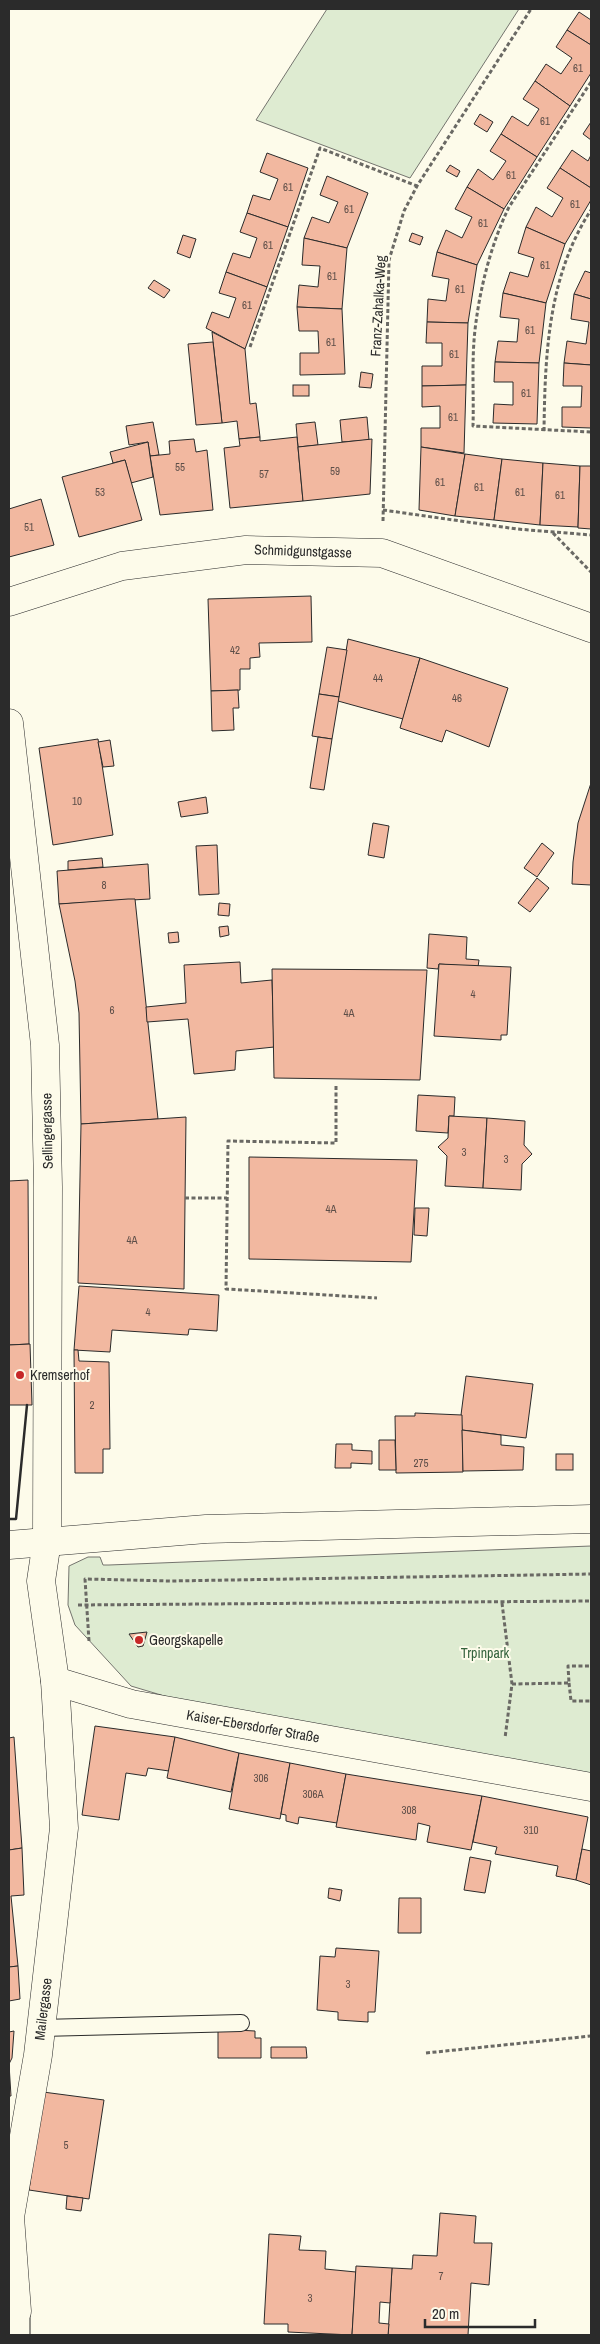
<svg xmlns="http://www.w3.org/2000/svg" width="600" height="2344" font-family="'Archivo Narrow',sans-serif">
<style>
.green{fill:#deebd1;stroke:#74746e}
.building{fill:#f2b8a0;stroke:#2b2b2b}
.lines{fill:none;stroke-linecap:round;stroke-linejoin:round}
.service-casing{stroke:#2b2b2b;stroke-width:18}
.pedestrian-casing{stroke:#2b2b2b;stroke-width:27}
.minor-casing{stroke:#2b2b2b;stroke-width:29}
.secondary-casing{stroke:#2b2b2b;stroke-width:29}
.path{stroke:#6a6964;stroke-width:3;stroke-dasharray:4 2.5;stroke-linecap:butt}
.service{stroke:#fdfbea;stroke-width:16}
.pedestrian{stroke:#fdfbea;stroke-width:25}
.minor{stroke:#fdfbea;stroke-width:28}
.secondary{stroke:#fdfbea;stroke-width:28}
.wall{stroke:#2b2b2b;stroke-width:2.5}
.poi-dot{fill:#c62828;stroke:#fdfbea;stroke-width:2}
.labels{text-anchor:middle;stroke-width:4;stroke-linejoin:round;paint-order:stroke}
.number-label{font-size:11px;fill:#5d4e48}
.street-label{font-size:14px;fill:#2b2b2b;stroke:#fdfbea}
.poi-label{font-size:14px;fill:#2b2b2b;stroke:#fdfbea;text-anchor:start}
.park-label{font-size:14px;fill:#34623c;stroke:#fdfbea}
</style>
<rect width="100%" height="100%" fill="#fdfbea"/>
<!-- green -->
<g class="green">
<path d="M327,9H519L410,178L256,120Z"/>
<path d="M591,1546V1776L181,1701L131,1686L75,1625L68,1605L69,1566L88,1557H100L103,1565H109Z"/>
</g>
<!-- building -->
<g class="building">
<path d="M579,12L591,20V45L567,30Z"/>
<path d="M567,30L591,45V73L570,106L535,81L546,64L561,74L572,58L556,47Z"/>
<path d="M535,81L570,106L537,157L501,134L512,116L528,126L539,109L523,99Z"/>
<path d="M480,114L493,122L487,132L474,124Z"/>
<path d="M591,122V140L583,134Z"/>
<path d="M501,134L537,157L504,209L467,187L478,169L493,180L506,161L490,151Z"/>
<path d="M572,150L588,161L591,155V188L560,168Z"/>
<path d="M267,153L308,168L288,227L247,213L253,195L270,200L278,179L260,172Z"/>
<path d="M450,165L460,171L457,177L446,171Z"/>
<path d="M560,168L591,188V200L565,244L526,227L536,207L552,217L563,198L547,188Z"/>
<path d="M327,176L368,193L347,248L304,238L312,217L329,223L338,202L320,195Z"/>
<path d="M467,187L504,209L477,265L437,252L446,230L462,238L472,217L455,209Z"/>
<path d="M247,213L288,227L267,287L226,272L233,253L250,258L257,238L240,232Z"/>
<path d="M526,227L565,244L546,303L503,293L510,272L528,277L534,258L518,253Z"/>
<path d="M412,233L423,237L420,245L409,241Z"/>
<path d="M183,235L196,239L190,258L177,253Z"/>
<path d="M304,238L347,248L342,309L297,307L299,285L318,287L320,266L302,265Z"/>
<path d="M437,252L477,265L468,323L427,322L428,299L446,301L449,279L432,276Z"/>
<path d="M585,271L591,273V299L574,294Z"/>
<path d="M226,272L267,287L245,349L206,328L212,312L229,318L236,298L219,293Z"/>
<path d="M154,280L170,290L164,298L148,288Z"/>
<path d="M503,293L546,303L539,363L495,362L498,341L517,342L519,319L500,317Z"/>
<path d="M574,294L591,299V365L564,363L567,341L586,344L589,322L571,319Z"/>
<path d="M297,307L342,309L345,374L300,375V353H319L318,331H299Z"/>
<path d="M427,322L468,323L466,385L422,386V366H442V343H426Z"/>
<path d="M212,332L245,349L250,404L256,403L260,437L239,439L237,421L222,423Z"/>
<path d="M213,342L222,423L196,425L188,344Z"/>
<path d="M495,362L539,363L537,424L493,423L494,404L513,405V382H494Z"/>
<path d="M564,363L591,365V428L562,427V407H581L582,386H563Z"/>
<path d="M361,372L373,374L371,388L359,387Z"/>
<rect x="293" y="385" width="16" height="11"/>
<path d="M466,385L464,453L421,447V428H440V406L422,407V386Z"/>
<path d="M367,417L369,440L342,442L340,420Z"/>
<path d="M153,422L159,455L150,456L148,442L129,445L126,426Z"/>
<path d="M315,422L318,445L298,447L296,424Z"/>
<path d="M260,437V441L297,437L303,501L230,508L224,448L240,446L239,439Z"/>
<path d="M194,439L196,452L207,450L213,510L160,515L150,456L170,454L169,441Z"/>
<path d="M372,439L370,494L303,501L298,447Z"/>
<path d="M148,442L153,477L131,483L125,460L113,463L110,452Z"/>
<path d="M421,447L465,454L455,516L419,510Z"/>
<path d="M465,454L502,459L494,520L455,516Z"/>
<path d="M502,459L543,463L540,525L494,520Z"/>
<path d="M125,460L142,520L79,537L62,477Z"/>
<path d="M543,463L580,466L578,527L540,525Z"/>
<path d="M580,466H591V529L578,528Z"/>
<path d="M41,499L54,545L9,557V509Z"/>
<path d="M311,596L312,642L259,643L260,657L250,658V669H240V690L211,691L208,599Z"/>
<path d="M348,639L420,658L403,719L338,701Z"/>
<path d="M327,647L347,650L339,697L319,694Z"/>
<path d="M420,658L508,688L489,747L446,730L442,742L400,728Z"/>
<path d="M238,690L239,708H233L234,730L212,731L211,691Z"/>
<path d="M319,694L339,697L332,739L312,736Z"/>
<path d="M318,737L332,739L324,790L310,788Z"/>
<path d="M98,739L113,835L53,845L39,748Z"/>
<path d="M110,740L114,766L103,767L98,742Z"/>
<path d="M591,783V885L572,884L573,862L578,823Z"/>
<path d="M206,797L208,813L181,817L178,802Z"/>
<path d="M373,823L389,826L384,858L368,855Z"/>
<path d="M542,843L554,853L537,877L524,868Z"/>
<path d="M217,845L219,894L199,895L196,846Z"/>
<path d="M102,858L103,867L68,870V861Z"/>
<path d="M148,864L150,899L59,904L57,871Z"/>
<path d="M537,878L549,888L530,912L518,903Z"/>
<path d="M128,899H135L158,1119L81,1124L79,1013L75,981L59,904Z"/>
<path d="M219,903L230,904L229,916L218,915Z"/>
<path d="M228,926L229,935L220,937L219,927Z"/>
<path d="M178,932L179,942L169,943L168,933Z"/>
<path d="M429,934L467,937L466,959L479,960L478,967L439,964L438,969L427,968Z"/>
<path d="M240,962L241,983L272,980L274,1047L236,1051L235,1070L194,1074L188,1019L147,1022L146,1007L186,1003L184,965Z"/>
<path d="M439,964L511,967L507,1035H501V1040L434,1036Z"/>
<path d="M272,969L427,970L420,1080L274,1078Z"/>
<path d="M418,1095L455,1097L454,1116H449L448,1133L416,1131Z"/>
<path d="M449,1116L487,1118L483,1188L445,1186L447,1156L438,1147L448,1138Z"/>
<path d="M186,1117L184,1289L78,1283L81,1124Z"/>
<path d="M487,1118L525,1121L524,1145L532,1154L522,1164L521,1190L483,1188Z"/>
<path d="M249,1157L417,1160L411,1262L249,1259Z"/>
<path d="M28,1180L29,1344L9,1345V1181Z"/>
<path d="M415,1208H429L427,1236L414,1235Z"/>
<path d="M79,1286L219,1295L217,1331L189,1329L188,1335L112,1330L110,1352L74,1350Z"/>
<path d="M30,1344L32,1405H9V1345Z"/>
<path d="M74,1350H78L79,1361L109,1362L110,1449H103V1473H75Z"/>
<path d="M466,1376L533,1384L526,1438L462,1430L461,1415Z"/>
<path d="M415,1413L462,1415L463,1472L396,1473L395,1416H415Z"/>
<path d="M462,1430L501,1435V1445L524,1447L523,1470L463,1471Z"/>
<path d="M379,1440H395L396,1470H379Z"/>
<path d="M336,1444H352V1450L372,1451V1464L351,1463V1468H335Z"/>
<rect x="556" y="1454" width="17" height="16"/>
<path d="M147,1632L143,1646L138,1647L129,1634Z"/>
<path d="M95,1726L175,1737L169,1771L148,1768L146,1776L126,1773L119,1820L82,1815Z"/>
<path d="M14,1737L22,1848L9,1850V1738Z"/>
<path d="M175,1737L239,1753L231,1792L167,1778Z"/>
<path d="M239,1753L290,1763L280,1819L229,1809Z"/>
<path d="M290,1763L346,1774L337,1823L299,1817L298,1824L286,1821V1815L281,1814Z"/>
<path d="M346,1774L482,1796L471,1850L427,1842L430,1826L418,1823L416,1840L336,1827Z"/>
<path d="M482,1796L588,1817L576,1880L556,1876L558,1866L495,1854L497,1847L473,1842Z"/>
<path d="M22,1848L24,1895L11,1896L18,1966L9,1967V1850Z"/>
<path d="M582,1849L591,1851V1885L576,1880Z"/>
<path d="M470,1857L491,1861L485,1893L464,1890Z"/>
<path d="M329,1888L342,1890L340,1901L328,1898Z"/>
<path d="M399,1898H421V1933H398Z"/>
<path d="M336,1948L379,1951L375,2012H368V2022L338,2020V2012L317,2010L320,1956L335,1957Z"/>
<path d="M18,1966L20,1999L9,2001V1967Z"/>
<path d="M218,2029L255,2031V2038H261V2058H218Z"/>
<path d="M14,2031L12,2058L9,2064V2032Z"/>
<path d="M271,2047H306L307,2058H271Z"/>
<path d="M9,2064L11,2096H9Z"/>
<path d="M43,2092L104,2100L89,2199L29,2190Z"/>
<path d="M67,2196L83,2198L81,2211L66,2209Z"/>
<path d="M440,2213L476,2216L474,2243H492L489,2285L471,2283L468,2335H388L392,2268L412,2269L413,2255L437,2256Z"/>
<path d="M269,2234L301,2236L299,2250L326,2251L325,2269L356,2272L352,2335L288,2332V2324H264Z"/>
<path d="M356,2266L392,2268L390,2303L380,2302L379,2323L389,2324L388,2335H352Z"/>
</g>
<g class="lines">
<!-- service casing -->
<g class="service-casing">
<path id="service" d="M41,2028L241,2023"/>
</g>
<!-- pedestrian casing -->
<g class="pedestrian-casing">
<path id="pedestrian" d="M17,2311V2335"/>
</g>
<!-- minor casing -->
<g class="minor-casing">
<g id="minor">
<path d="M9,602L122,566L246,550L382,553L591,628"/>
<path d="M9,723L45,1045L48,1187L47,1541L41,1581L55,1681L64,1828L38,2055L10,2217L17,2311"/>
<path d="M55,1681L131,1704L591,1787"/>
</g>
</g>
<!-- secondary casing -->
<g class="secondary-casing">
<path id="secondary" d="M9,1545L206,1529L591,1519"/>
</g>
<!-- path -->
<g class="path">
<path d="M591,82L509,207C492,242 481,284 476,322C471,356 474,392 473,426L591,432"/>
<path d="M250,347L320,148L417,186"/>
<path d="M544,431C545,354 548,276 591,210"/>
<path d="M383,510L517,529L591,535"/>
<path d="M383,521L389,260L404,211L417,186L531,9"/>
<path d="M553,533L591,572"/>
<path d="M336,1086V1143L228,1141L226,1289L377,1298"/>
<path d="M185,1198H227"/>
<path d="M502,1603L512,1684L505,1738"/>
<path d="M78,1605L591,1601"/>
<path d="M89,1641L85,1579L171,1581L591,1574"/>
<path d="M569,1683L571,1701H591"/>
<path d="M512,1684L569,1683L568,1666H591"/>
<path d="M426,2053L591,2036"/>
</g>
<!-- service -->
<use href="#service" class="service"/>
<!-- pedestrian -->
<use href="#pedestrian" class="pedestrian"/>
<!-- minor -->
<use href="#minor" class="minor"/>
<!-- secondary -->
<use href="#secondary" class="secondary"/>
<!-- wall -->
<path class="wall" d="M9,1519H16L27,1405"/>
</g>
<!-- markers -->
<g class="poi-dot">
<circle cx="20" cy="1375" r="5"/>
<circle cx="139" cy="1640" r="5"/>
</g>
<g class="labels">
<!-- number labels -->
<g class="number-label">
<text x="578" y="72">61</text>
<text x="545" y="125">61</text>
<text x="511" y="179">61</text>
<text x="288" y="191">61</text>
<text x="575" y="208">61</text>
<text x="349" y="213">61</text>
<text x="483" y="227">61</text>
<text x="268" y="249">61</text>
<text x="545" y="269">61</text>
<text x="332" y="280">61</text>
<text x="460" y="293">61</text>
<text x="247" y="309">61</text>
<text x="530" y="334">61</text>
<text x="331" y="346">61</text>
<text x="454" y="358">61</text>
<text x="526" y="397">61</text>
<text x="453" y="421">61</text>
<text x="180" y="471">55</text>
<text x="335" y="475">59</text>
<text x="264" y="478">57</text>
<text x="440" y="486">61</text>
<text x="479" y="491">61</text>
<text x="100" y="496">53</text>
<text x="520" y="496">61</text>
<text x="560" y="499">61</text>
<text x="29" y="531">51</text>
<text x="235" y="654">42</text>
<text x="378" y="682">44</text>
<text x="457" y="702">46</text>
<text x="77" y="805">10</text>
<text x="104" y="889">8</text>
<text x="473" y="998">4</text>
<text x="112" y="1014">6</text>
<text x="349" y="1017">4A</text>
<text x="464" y="1156">3</text>
<text x="506" y="1163">3</text>
<text x="331" y="1213">4A</text>
<text x="132" y="1244">4A</text>
<text x="148" y="1316">4</text>
<text x="92" y="1409">2</text>
<text x="421" y="1467">275</text>
<text x="261" y="1782">306</text>
<text x="313" y="1798">306A</text>
<text x="409" y="1814">308</text>
<text x="531" y="1834">310</text>
<text x="348" y="1988">3</text>
<text x="66" y="2149">5</text>
<text x="441" y="2280">7</text>
<text x="310" y="2302">3</text>
</g>
<!-- street labels -->
<g class="street-label">
<text transform="translate(378 306) rotate(-87)" y="5">Franz-Zahalka-Weg</text>
<text transform="translate(303 551) rotate(2)" y="5">Schmidgunstgasse</text>
<text transform="translate(47 1131) rotate(-91)" y="5">Sellingergasse</text>
<text transform="translate(253 1726) rotate(10)" y="5">Kaiser-Ebersdorfer Straße</text>
<text transform="translate(43 2009) rotate(-83)" y="5">Mailergasse</text>
</g>
<!-- poi labels -->
<g class="poi-label">
<text x="30" y="1380">Kremserhof</text>
<text x="149" y="1645">Georgskapelle</text>
</g>
<!-- park labels -->
<g class="park-label">
<text x="485" y="1658">Trpinpark</text>
</g>
</g>
<!-- border -->
<rect width="600" height="2344" fill="none" stroke="#2b2b2b" stroke-width="20"/>
<!-- scale -->
<path d="M425 2319v8h110v-8" fill="none" stroke="#2b2b2b" stroke-width="2.5"/>
<text x="432" y="2319" font-size="15" fill="#2b2b2b" stroke="#fdfbea" stroke-width="4" paint-order="stroke">20 m</text>
</svg>
